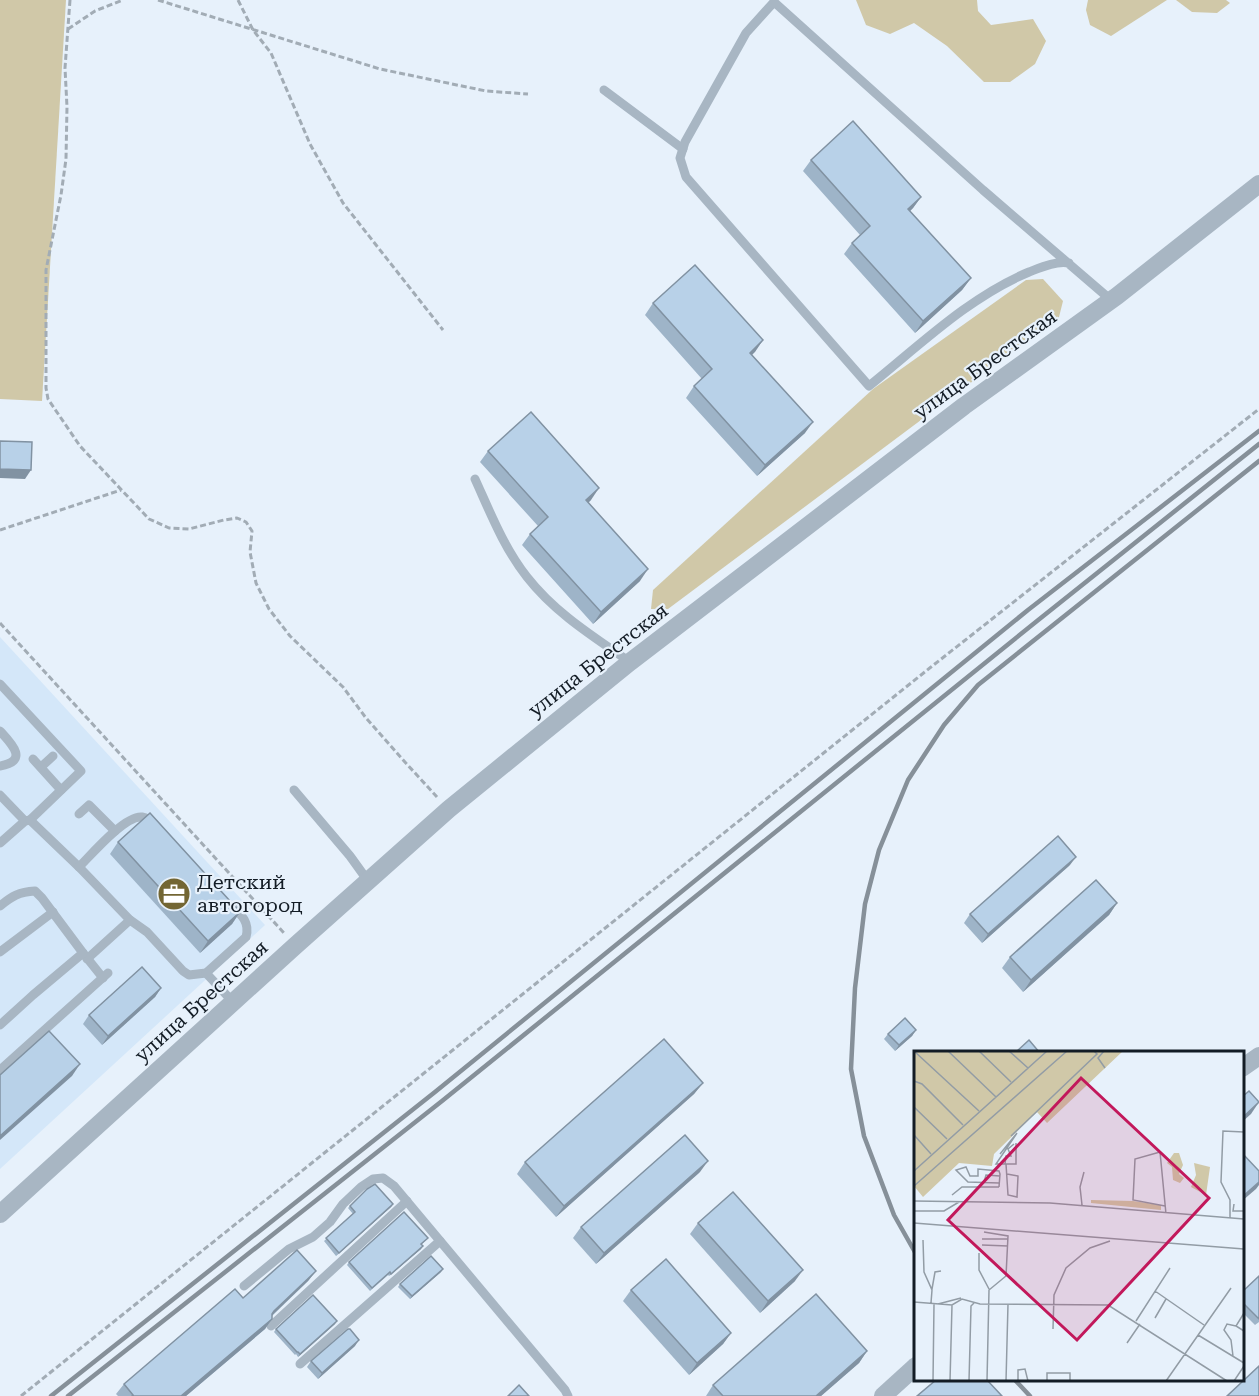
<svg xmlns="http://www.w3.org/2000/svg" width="1259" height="1396" font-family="'Roboto Serif',serif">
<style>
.built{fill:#d4e7f9}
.green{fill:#d0c8a8}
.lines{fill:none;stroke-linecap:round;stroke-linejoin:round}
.path{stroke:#a2acb5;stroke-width:3;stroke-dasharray:6 3;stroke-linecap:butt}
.service{stroke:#a8b6c3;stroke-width:9}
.minor{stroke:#a8b6c3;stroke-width:18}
.rail{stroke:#869099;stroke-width:4.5}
.wall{fill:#9eb4c8}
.shaded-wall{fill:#8192a2}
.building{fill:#b8d1e8;stroke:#8192a2;stroke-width:1.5}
.labels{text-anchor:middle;stroke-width:4.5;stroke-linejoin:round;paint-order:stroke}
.street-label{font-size:20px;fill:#131c25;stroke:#e7f1fb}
.poi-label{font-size:20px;fill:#131c25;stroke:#e7f1fb;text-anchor:start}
.inset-road{fill:none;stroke:#929ca5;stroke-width:1.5}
.view{fill:#c2185b;fill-opacity:0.15;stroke:#c2185b;stroke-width:3}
.inset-edge{fill:none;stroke:#131c25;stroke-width:3}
</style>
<rect width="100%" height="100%" fill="#e7f1fb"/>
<!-- built -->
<path class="built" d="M0,637L265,925L0,1169Z"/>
<!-- green -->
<g class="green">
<path d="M0,0H66L42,401L0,399Z"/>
<path d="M856,0H977L978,11L991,25L1033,19L1046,41L1035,64L1010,82H984L947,46L914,23L890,34L866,25Z"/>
<path d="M1088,0H1167L1111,36L1090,25L1086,10Z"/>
<path d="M1176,0H1226L1230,3L1217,13L1192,12Z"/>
<path d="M1043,279L1063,301L1059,317L668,609H651L653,590L873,389L1026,280Z"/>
</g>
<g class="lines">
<!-- path -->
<g class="path">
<path d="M70,0L65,68L67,107L66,159L61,195L46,270V388L48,399L80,446L149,519L169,528L189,529L224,520L237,518L246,522L252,531L250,552L256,583L269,609L290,636L343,687L366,718L404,761L437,797"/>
<path d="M158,0L380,69L486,91L528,94"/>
<path d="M238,0L253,30L271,53L310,144L343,203L443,330"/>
<path d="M68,29L95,11L123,0"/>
<path d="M0,530L121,490"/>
<path d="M0,623L284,933"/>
<path d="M21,1396L931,667L1259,409"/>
</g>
<!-- service -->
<g class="service">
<path d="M604,90L683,149"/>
<path d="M1069,263C1055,261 1042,267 1029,272C969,297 920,345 869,386L686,177L680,158L685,142L746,33L774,2L983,190L1111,300"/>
<path d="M475,479C490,512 504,548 527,577C555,613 594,637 630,662"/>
<path d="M0,684L81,771L30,820L25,821L0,843"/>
<path d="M0,731C12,744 29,761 0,766"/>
<path d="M33,759L61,790"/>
<path d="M41,767L53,756"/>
<path d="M294,790L350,856L368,881"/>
<path d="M0,795L25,821"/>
<path d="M79,814L89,805L115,831"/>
<path d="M30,820L79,867L130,920L147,932L183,971L189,975L206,973L246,937C250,923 242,915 232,906"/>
<path d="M79,867C91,855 125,815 142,817C147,818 151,821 154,824"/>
<path d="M0,906C12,896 19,892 35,891L42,898L83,953L103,978"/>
<path d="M0,952L53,912"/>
<path d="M87,959L130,920"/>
<path d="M206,973L233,1002"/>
<path d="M0,1025L33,995L83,953"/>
<path d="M0,1070L108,973"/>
<path d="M244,1286L289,1249L313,1237L330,1222L343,1204L361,1187L373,1179L383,1178L394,1186L565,1390L568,1396"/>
<path d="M271,1326L407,1201"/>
<path d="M300,1364L440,1241"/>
</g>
<!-- minor -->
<g class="minor">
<path d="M1242,1068L1259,1056"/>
<path d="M0,1214L295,946L449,809L630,662L964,406L1117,296L1259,184"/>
<path d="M883,1396L916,1366"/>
</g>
<!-- rail -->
<g class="rail">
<path d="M916,1254L894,1215L864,1136L851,1069L855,988L865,904L879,850L908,780L944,725L978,685L1259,461"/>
<path d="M1015,1380L1030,1396"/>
<path d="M51,1396L435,1092L1028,610L1259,431"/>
<path d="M68,1396L442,1101L1037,621L1259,444"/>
</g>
</g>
<!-- wall -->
<g class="wall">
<path d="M811,160L921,197L913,208L910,211L971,278L962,290L915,333L844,254L852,243L860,235L803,171Z"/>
<path d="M653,303L763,340L752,355L805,433L757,476L686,398L694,386L702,379L645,315Z"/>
<path d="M488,451L591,500L588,503L640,581L593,624L522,545L530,534L538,526L480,462Z"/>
<path d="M118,842L240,912L232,924L200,953L110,854Z"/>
<path d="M1070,865L982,943L964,923L970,914Z"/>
<path d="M1117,903L1109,915L1023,992L1002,968L1010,957Z"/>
<path d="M161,988L155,997L102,1045L83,1024L89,1015Z"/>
<path d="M916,1030L912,1036L895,1051L884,1039L888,1034Z"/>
<path d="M703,1083L694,1094L556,1217L517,1174L525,1162Z"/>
<path d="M700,1172L596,1264L573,1238L581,1227Z"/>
<path d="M393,1204L391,1207L336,1256L324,1241L353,1214L348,1208L350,1206Z"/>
<path d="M698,1223L795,1281L760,1313L690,1234Z"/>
<path d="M428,1238L421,1245V1249L389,1276L388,1275L370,1291L347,1265L349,1262Z"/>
<path d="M316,1271L308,1281L272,1316V1319L265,1329L186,1396H118L116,1394L124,1384Z"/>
<path d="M441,1272L410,1299L398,1287L400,1284Z"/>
<path d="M1259,1276V1322L1255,1325L1242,1312V1292Z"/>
<path d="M631,1290L731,1333L723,1344L689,1375L623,1301Z"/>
<path d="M335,1324L298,1357L296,1354L295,1355L274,1332L276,1329Z"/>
<path d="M355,1346L318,1379L307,1367L311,1361Z"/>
<path d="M867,1351L859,1363L821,1396H706L713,1385Z"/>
</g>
<!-- shaded-wall -->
<g class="shaded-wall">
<path d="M921,197L913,208L900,221L908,209Z"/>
<path d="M971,278L962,290L915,333L923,321Z"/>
<path d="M763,340L755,352L742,364L750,353Z"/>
<path d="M813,422L805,433L757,476L765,465Z"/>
<path d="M0,469L31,470L25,479L0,478Z"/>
<path d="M599,488L591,500L578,512L586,500Z"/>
<path d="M648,569L640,581L593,624L601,612Z"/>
<path d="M1076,857L1070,865L982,943L988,934Z"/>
<path d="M1117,903L1109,915L1023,992L1031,980Z"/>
<path d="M240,912L232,924L200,953L208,941Z"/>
<path d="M161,988L155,997L102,1045L108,1036Z"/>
<path d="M916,1030L912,1036L895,1051L899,1045Z"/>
<path d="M80,1064L72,1076L0,1140V1136Z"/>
<path d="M703,1083L694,1094L556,1217L564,1206Z"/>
<path d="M1259,1102L1251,1114L1242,1122V1118Z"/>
<path d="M708,1161L700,1172L596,1264L604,1253Z"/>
<path d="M1259,1182V1185L1256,1189L1242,1201V1197Z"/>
<path d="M393,1204L391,1207L336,1256L339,1253Z"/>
<path d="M423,1246L421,1249L389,1276L391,1274Z"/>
<path d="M443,1269L441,1272L410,1299L412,1296Z"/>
<path d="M803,1270L795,1281L760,1313L768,1301Z"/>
<path d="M316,1271L308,1281L266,1321L274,1311Z"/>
<path d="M272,1319L265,1329L186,1396H181Z"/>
<path d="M337,1321L335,1324L298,1357L300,1354Z"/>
<path d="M731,1333L723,1344L689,1375L697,1363Z"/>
<path d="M359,1340L355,1346L318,1379L322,1373Z"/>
<path d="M867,1351L859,1363L821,1396H816Z"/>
</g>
<!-- building -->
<g class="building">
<path d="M853,121L921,197L908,209L971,278L923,321L852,243L870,226L811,160Z"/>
<path d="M695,265L763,340L750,353L813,422L765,465L694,386L712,369L653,303Z"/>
<path d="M531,412L599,488L586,500L648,569L601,612L530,534L548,517L488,451Z"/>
<path d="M0,441L32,442L31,470L0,469Z"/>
<path d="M150,813L240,912L208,941L118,842Z"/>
<path d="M1058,836L1076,857L988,934L970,914Z"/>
<path d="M1096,880L1117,903L1031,980L1010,957Z"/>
<path d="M142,967L161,988L108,1036L89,1015Z"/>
<path d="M905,1018L916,1030L899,1045L888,1034Z"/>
<path d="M49,1031L80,1064L0,1136V1075Z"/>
<path d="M664,1039L703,1083L564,1206L525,1162Z"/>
<path d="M1029,1040L1040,1053H1015Z"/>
<path d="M1249,1091L1259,1102L1242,1118V1097Z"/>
<path d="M685,1135L708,1161L604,1253L581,1227Z"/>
<path d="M1242,1153L1259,1171V1182L1242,1197Z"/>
<path d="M375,1184L393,1204L339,1253L326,1238L355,1212L350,1206L367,1189Z"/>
<path d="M733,1192L803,1270L768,1301L698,1223Z"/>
<path d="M404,1212L428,1238L421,1244L423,1246L391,1274L390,1272L372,1288L349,1262Z"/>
<path d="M297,1250L316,1271L274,1311L272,1314V1319L181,1396H132L133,1395L124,1384L235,1289L243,1298Z"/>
<path d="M431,1256L443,1269L412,1296L400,1284Z"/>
<path d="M666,1259L731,1333L697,1363L631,1290Z"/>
<path d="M1259,1276V1319L1242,1302V1292Z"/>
<path d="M816,1294L867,1351L816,1396H723L713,1385Z"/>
<path d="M313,1295L337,1321L300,1354L298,1352H297L276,1329Z"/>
<path d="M348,1329H350L359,1340L322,1373L311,1361Z"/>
<path d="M1259,1366V1396H1227Z"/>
<path d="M936,1380H987L1002,1396H917Z"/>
<path d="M519,1385L529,1396H508Z"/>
</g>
<!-- icons -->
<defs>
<g id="office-disc" transform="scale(1.725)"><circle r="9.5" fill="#736633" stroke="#e7f1fb"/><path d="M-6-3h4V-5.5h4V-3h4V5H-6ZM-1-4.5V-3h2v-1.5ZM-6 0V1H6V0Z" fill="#fff"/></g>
</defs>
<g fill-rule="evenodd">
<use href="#office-disc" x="174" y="894"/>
</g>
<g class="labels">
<!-- street labels -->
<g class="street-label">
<text transform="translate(985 364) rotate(-36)" y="7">улица Брестская</text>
<text transform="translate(598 660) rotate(-38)" y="7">улица Брестская</text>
<text transform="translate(201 1001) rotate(-42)" y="7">улица Брестская</text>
</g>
<!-- poi labels -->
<g class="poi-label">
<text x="197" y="889">Детский<tspan x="197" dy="23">автогород</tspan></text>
</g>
</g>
<!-- overview -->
<g transform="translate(914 1051)">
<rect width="330" height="330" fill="#e7f1fb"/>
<path d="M0,0H209L133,72L123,61L80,103L78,115L45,112L9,146L0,135ZM260,102H265L269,114L265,123L270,127L266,132L259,129L258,116L253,112ZM280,112L296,116L292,144L277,136L282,124ZM177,149L219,150L247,154V159L177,152Z" fill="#d0c8a8"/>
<path class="inset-road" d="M0,0L65,60M34,0L82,46M65,0L97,31M95,0L114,17M190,0L184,7L191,17M0,30L8,33L49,74M0,56L33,88M0,84L17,103M97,85L183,3L180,0M86,103L103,82L82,113H102V92M91,113L92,105H97L94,98L100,93M92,113L94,144L103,146L104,125L93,123M0,120L133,0M70,131L72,124L86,125M0,135L153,0M85,136L86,123L85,120L64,118V125H56L52,116L42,119L54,131L85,132M38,144L48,136H85M0,150L136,152L330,168M320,153L319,160H330M168,154L166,136L170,121M251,155L219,149L221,108L246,101L252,163M0,160H30L45,151M316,167V149L307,131L309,80L330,81M0,172L330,198M70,181L94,185L92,225L75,239L73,330M68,188H94M9,189L10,221L18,239L17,252M68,194L94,195M65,202V219L75,238M18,238L21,221L27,220M241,240L290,274M0,251L38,254L48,248L66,253L194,254L313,330M24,253L47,247M330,262L322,275L330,280M241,267L252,248M222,270L256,217M139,278L140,244L152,217L176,197L196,190M284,284L330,312M213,292L226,273M319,305L317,289L310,279L313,273L322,275M19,330L20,253M36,330L38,254M55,330L57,255L60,252M92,330L94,253M104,330V319L111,318L114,330M133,330V322H156V330M252,330L317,237M320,330L330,315"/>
<path class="view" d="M167,27L295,147L163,289L34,169Z"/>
<rect width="330" height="330" class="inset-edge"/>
</g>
</svg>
